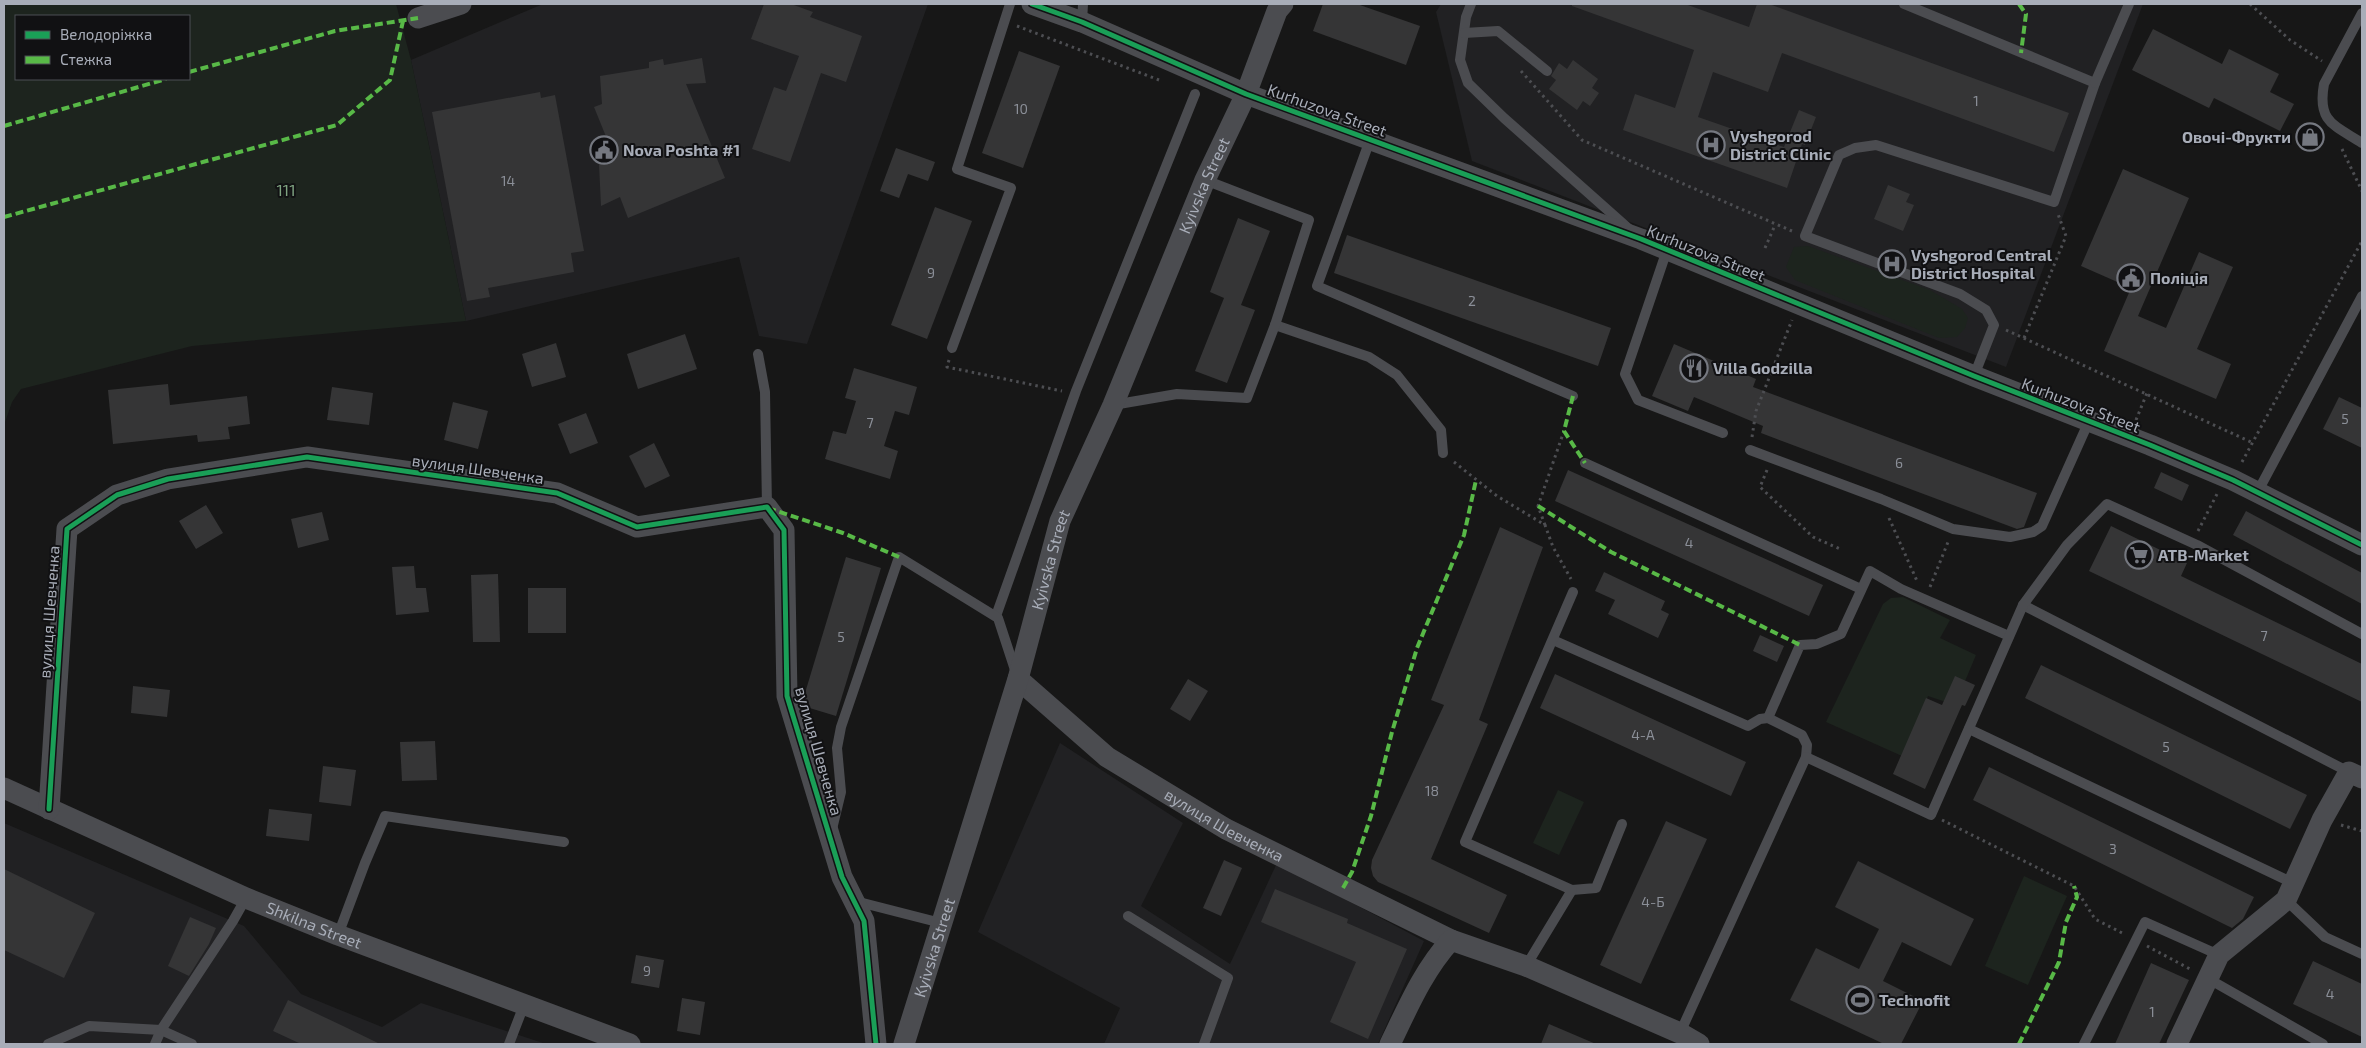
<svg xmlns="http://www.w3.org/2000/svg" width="2366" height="1048" font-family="'Exo 2',sans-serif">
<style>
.built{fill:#212123}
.green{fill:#1d241e;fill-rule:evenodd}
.building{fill:#353536}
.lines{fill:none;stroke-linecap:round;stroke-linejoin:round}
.path{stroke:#4d4e52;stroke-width:3;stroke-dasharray:2.5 4;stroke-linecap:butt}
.lane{stroke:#4b4c50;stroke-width:10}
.street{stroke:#4b4c50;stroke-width:21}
.quiet{stroke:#58b947;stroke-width:4;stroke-dasharray:8 4;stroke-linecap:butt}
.cycleway-casing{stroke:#111113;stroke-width:8}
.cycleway{stroke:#1a9f57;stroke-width:5}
.labels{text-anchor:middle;stroke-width:4;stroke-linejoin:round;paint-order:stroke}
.number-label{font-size:14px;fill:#8b8f98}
.street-label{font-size:16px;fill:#a8adb8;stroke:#111113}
.poi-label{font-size:16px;font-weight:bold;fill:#a8adb8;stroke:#111113;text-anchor:start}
.park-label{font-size:16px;fill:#7fa381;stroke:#111113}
</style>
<rect width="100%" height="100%" fill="#171717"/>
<!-- built -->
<g class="built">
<path d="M543,4H928L807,344L759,336L739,257L466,321L411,60Z"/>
<path d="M1441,4H2143L2006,367L1472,161L1436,12Z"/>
<path d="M1060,743L1183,823L1141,906L1230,964L1277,863L1424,941L1378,1044H1104L1120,1008L978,932Z"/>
<path d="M4,823L244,926L301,994L382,1027L421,1003L546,1044H4Z"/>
</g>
<!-- green -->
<g class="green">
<path d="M4,4H396L411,60L466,321L192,346L21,389L12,402L4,425ZM189,16V79H16V16Z"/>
<path d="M1808,246L1930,290L1962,309L1968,318L1965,328L1957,337L1939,338L1795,280L1786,267L1794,247Z"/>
<path d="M1903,597L1950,620L1940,638L1976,655L1955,705L1928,696L1902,756L1826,722L1883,604L1891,598Z"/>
<path d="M1558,790L1584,802L1559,855L1533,843Z"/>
<path d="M2024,876L2067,896L2028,985L1985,966Z"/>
</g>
<!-- building -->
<g class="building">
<path d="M764,4H791L813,12L810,17L862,36L846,82L821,73L790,162L752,149L774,87L786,91L799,56L751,39Z"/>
<path d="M1323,4H1357L1420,26L1406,65L1313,31Z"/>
<path d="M1572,4H1685L1749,27L1757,4H1769L2069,113L2054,152L1782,53L1768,92L1713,72L1698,117L1784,147L1799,110L1816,117L1805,145L1802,144L1787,188L1623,130L1635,94L1675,108L1694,50L1572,6Z"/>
<path d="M2153,29L2222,64L2229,49L2279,74L2270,92L2294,104L2280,131L2214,98L2209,108L2132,70Z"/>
<path d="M1019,51L1060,66L1023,168L982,153Z"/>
<path d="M702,58L706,83L686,84L725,178L628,218L620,197L601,206L598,143L607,139L594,107L602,104L600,76L649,68V62L663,59L664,65Z"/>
<path d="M1573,60L1598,79L1592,88L1599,93L1590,106L1583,101L1577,110L1549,89L1556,80L1551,76L1559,63L1567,69Z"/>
<path d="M540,92L541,98L555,95L584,251L571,253L574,272L488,288L490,297L467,301L432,112Z"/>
<path d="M896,148L935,162L928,181L908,174L899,198L880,191Z"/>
<path d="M2123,169L2189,198L2138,316L2166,328L2199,252L2233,267L2197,349L2231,364L2216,399L2104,351L2131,288L2081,266Z"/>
<path d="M1888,185L1910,194L1906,202L1914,205L1903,231L1874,219Z"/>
<path d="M935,207L972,221L927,339L891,325Z"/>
<path d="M1238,218L1270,231L1241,305L1255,310L1227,383L1195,371L1224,298L1210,292Z"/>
<path d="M1347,235L1611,328L1598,366L1334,273Z"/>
<path d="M685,334L697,369L638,389L627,354Z"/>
<path d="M556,343L566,377L532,387L522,354Z"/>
<path d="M1674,344L1756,379L1753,387L2037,493L2024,527L2017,529L1761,433L1763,426L1694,397L1688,411L1652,396Z"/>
<path d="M854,368L917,387L909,415L895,411L884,446L898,451L890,479L825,459L833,431L846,434L856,401L845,398Z"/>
<path d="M168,384L170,405L247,396L250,424L228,427L230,439L198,442L197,435L113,444L108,390Z"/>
<path d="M332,387L373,393L369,425L327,420Z"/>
<path d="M2339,397L2362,408V448L2323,429Z"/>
<path d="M453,402L488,411L478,449L444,440Z"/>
<path d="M586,413L598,443L570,454L558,424Z"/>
<path d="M654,443L670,476L645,488L629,456Z"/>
<path d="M1568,470L1823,585L1809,616L1555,501Z"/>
<path d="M2161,472L2189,485L2182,501L2154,488Z"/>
<path d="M206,505L223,533L196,549L179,521Z"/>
<path d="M2246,511L2362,573V604L2233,535Z"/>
<path d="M322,512L329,540L298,548L291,519Z"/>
<path d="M2111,526L2187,563L2181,576L2362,664V702L2089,571Z"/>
<path d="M1500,527L1543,547L1479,720L1488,724L1431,859L1507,895L1489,933L1378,882L1373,876L1371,868L1372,860L1444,705L1431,700Z"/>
<path d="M846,557L881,568L836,716L803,706L802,703Z"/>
<path d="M414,566L416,588H426L429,612L396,615L392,567Z"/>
<path d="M1604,572L1665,601L1661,610L1669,614L1658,638L1608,614L1615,600L1595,591Z"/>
<path d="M498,574L500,642H473L471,575Z"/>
<rect x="528" y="588" width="38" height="45"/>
<path d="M1760,635L1784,646L1777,662L1753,651Z"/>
<path d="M2041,665L2307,795L2290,829L2025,698Z"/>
<path d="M1555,674L1746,762L1731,796L1540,708Z"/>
<path d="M1955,676L1975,685L1965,706L1962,705L1925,789L1893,774L1926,698L1942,705Z"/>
<path d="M1188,679L1208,691L1190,721L1170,709Z"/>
<path d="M133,686L170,690L167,717L131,713Z"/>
<path d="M435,741L437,780L402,781L400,742Z"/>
<path d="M323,766L356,770L351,806L319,802Z"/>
<path d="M1989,767L2254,897L2243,919L2232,928L1973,800Z"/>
<path d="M269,809L312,814L309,841L266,836Z"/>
<path d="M1666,821L1707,839L1641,984L1600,965Z"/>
<path d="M1224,860L1242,868L1221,916L1203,908Z"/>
<path d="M1858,861L1974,919L1951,966L1902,942L1883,981L1923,1001L1901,1044H1884L1790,1000L1816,948L1859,969L1879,929L1835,907Z"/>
<path d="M4,869L95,913L64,978L4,950Z"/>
<path d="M1275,889L1348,919L1347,923L1407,949L1368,1039L1330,1022L1356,962L1261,922Z"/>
<path d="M190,917L216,928L209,944L189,976L168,966Z"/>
<path d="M636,955L664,960L659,988L631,983Z"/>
<path d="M2313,961L2362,984V1037L2293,1004Z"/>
<path d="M2151,963L2189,980L2159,1044H2115Z"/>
<path d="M682,998L705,1002L700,1035L677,1031Z"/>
<path d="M288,1000L343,1026L380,1044H301L273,1031Z"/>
<path d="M1549,1024L1596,1044H1541Z"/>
</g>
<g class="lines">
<!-- path -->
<g class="path">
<path d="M2250,4L2290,40L2322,61"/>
<path d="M1017,26L1159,80"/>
<path d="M1521,71L1582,140L1792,231"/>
<path d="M2342,149L2362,191"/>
<path d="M1765,248L1775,225"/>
<path d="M2006,330L2251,442"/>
<path d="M2024,338L2066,236L2058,214"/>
<path d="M949,360L947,367L1062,391"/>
<path d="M2136,420L2147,393"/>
<path d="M1752,437L1756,411L1792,320"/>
<path d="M1454,462L1497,496L1545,525L1553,547L1571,579"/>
<path d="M2242,462L2362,241"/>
<path d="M1767,470L1760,487L1813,537L1840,549"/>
<path d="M1889,518L1917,581"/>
<path d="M1545,525L1538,506L1564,431"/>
<path d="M2198,531L2217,494"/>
<path d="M1930,587L1948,542"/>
<path d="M1942,820L2074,886L2095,919L2124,934"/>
<path d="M2341,825L2362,831"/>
<path d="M2147,946L2190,969"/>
</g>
<!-- lane -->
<g class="lane">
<path d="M1471,4L1466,17L1460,60L1468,83L1504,118L1629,229"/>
<path d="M1904,4L2095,83L2054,202L1876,145L1855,148L1839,155L1805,236L1960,294L1986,310L1994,325L1974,376"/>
<path d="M2362,13L2324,84C2317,122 2334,125 2362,143"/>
<path d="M1082,22L1083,4"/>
<path d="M1464,33L1498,31L1547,71"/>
<path d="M2095,83L2129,4"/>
<path d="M1370,140L1317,286L1573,396"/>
<path d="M1667,250L1625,374L1638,400L1723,433"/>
<path d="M1275,325L1369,357L1397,375L1441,430L1443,453"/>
<path d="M952,348L1011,188L957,169L1010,4"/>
<path d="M758,354L765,392L767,507"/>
<path d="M1113,405L1177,394L1247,398L1275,325L1309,220L1205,180"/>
<path d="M1750,450L1881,499L1953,529L2010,537L2033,532L2042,526L2089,421"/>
<path d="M1585,463L1861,589"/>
<path d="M2257,493L2362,296"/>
<path d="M2023,605L2349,772"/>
<path d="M996,616L1076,391L1195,94"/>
<path d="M1553,640L1748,726L1760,719L1768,718L1802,735L1807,745L1806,757"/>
<path d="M1768,718L1800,645L1817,644L1841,634L1870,571L1901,589L2009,636"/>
<path d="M1969,729L2293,883"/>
<path d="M832,829L841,792L837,748L841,727L899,557L998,618L1016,673"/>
<path d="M1572,890L1596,888L1622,824"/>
<path d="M2286,900L2325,937L2362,954"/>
<path d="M855,901L941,923"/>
<path d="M1128,916L1228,978L1204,1044"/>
<path d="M338,935L365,863L385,816L564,842"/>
<path d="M1526,966L1572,890L1465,842L1573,592"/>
<path d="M2207,978L2323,1044"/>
<path d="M1680,1033L1806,757L1931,815L2023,605L2067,545L2107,504L2197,545L2362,634"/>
<path d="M48,1044L89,1026L161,1030L192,1044"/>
<path d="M155,1044L161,1030L233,921L246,898"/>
<path d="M509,1044L524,1005"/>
<path d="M2084,1044L2145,922L2219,955"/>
</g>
<!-- street -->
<g class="street">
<path d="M1032,4L1082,22L1246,94L1641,239L1974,376L2150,445L2233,480L2362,545"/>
<path d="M418,18L461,4"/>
<path id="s1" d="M1018,679L1107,757L1226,829L1451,940"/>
<path id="s2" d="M4,788L246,898L338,935L630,1044"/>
<path d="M49,809L67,529L117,495L168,479L307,457L557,493L637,527L767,507L784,530L787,696L842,877L864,921L876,1044"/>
<path id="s3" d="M904,1044L1018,679L1060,521L1113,405L1205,180L1246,94L1277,11L1283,4"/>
<path d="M1390,1044C1408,1007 1423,971 1451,940L1526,966L1680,1033L1699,1044"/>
<path d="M2177,1044L2219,955L2286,900L2322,820L2349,772L2362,778"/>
</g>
<!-- quiet -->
<g class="quiet">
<path d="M2019,4L2026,14L2021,53"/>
<path d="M189,72L335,31L418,18"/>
<path d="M4,126L166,79"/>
<path d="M4,217L337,125L390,80L403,21"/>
<path d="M1573,396L1564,431L1585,463"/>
<path d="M1538,506L1611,552L1800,645"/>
<path d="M768,508L843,533L899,557"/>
<path d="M1343,888L1352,872L1371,816L1392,732L1417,648L1464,535L1476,480"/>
<path d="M2019,1044L2059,962L2066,922L2077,897L2074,886"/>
</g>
<!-- cycleway casing -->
<g class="cycleway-casing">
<g id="cycleway">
<path d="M1032,4L1082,22L1246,94L1641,239L1974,376L2150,445L2233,480L2362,545"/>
<path d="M49,809L67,529L117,495L168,479L307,457L557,493L637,527L767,507L784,530L787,696L842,877L864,921L876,1044"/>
</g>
</g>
<!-- cycleway -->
<use href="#cycleway" class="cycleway"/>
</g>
<!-- icons -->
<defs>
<g id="shop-ring" transform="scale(1.4375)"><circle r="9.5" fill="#111113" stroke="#757880" stroke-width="1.5"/><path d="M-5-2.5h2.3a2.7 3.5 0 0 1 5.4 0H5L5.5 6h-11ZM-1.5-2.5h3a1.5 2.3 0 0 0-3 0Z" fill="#757880"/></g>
<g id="hospital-ring" transform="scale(1.4375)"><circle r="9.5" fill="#111113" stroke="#757880" stroke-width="1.5"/><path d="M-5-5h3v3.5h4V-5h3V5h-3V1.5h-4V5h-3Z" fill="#757880"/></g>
<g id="civic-ring" transform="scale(1.4375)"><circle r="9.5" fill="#111113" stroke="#757880" stroke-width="1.5"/><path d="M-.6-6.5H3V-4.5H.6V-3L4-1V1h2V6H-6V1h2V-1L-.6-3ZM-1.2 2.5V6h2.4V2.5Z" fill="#757880"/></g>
<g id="restaurant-ring" transform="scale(1.4375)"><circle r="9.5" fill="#111113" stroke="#757880" stroke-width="1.5"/><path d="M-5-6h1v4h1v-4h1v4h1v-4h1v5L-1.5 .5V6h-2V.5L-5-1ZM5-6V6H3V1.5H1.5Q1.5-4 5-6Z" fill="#757880"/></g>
<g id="supermarket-ring" transform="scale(1.4375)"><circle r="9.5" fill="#111113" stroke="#757880" stroke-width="1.5"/><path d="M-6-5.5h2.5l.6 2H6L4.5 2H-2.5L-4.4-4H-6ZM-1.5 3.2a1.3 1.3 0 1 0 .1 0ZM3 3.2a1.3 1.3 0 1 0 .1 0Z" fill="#757880"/></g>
<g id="stadium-ring" transform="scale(1.4375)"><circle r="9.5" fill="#111113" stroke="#757880" stroke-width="1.5"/><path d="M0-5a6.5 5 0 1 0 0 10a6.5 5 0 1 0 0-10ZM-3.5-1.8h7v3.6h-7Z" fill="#757880"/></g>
</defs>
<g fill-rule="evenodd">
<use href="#shop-ring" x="2310" y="137"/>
<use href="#hospital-ring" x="1711" y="145"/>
<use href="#civic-ring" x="604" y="150"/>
<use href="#hospital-ring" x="1892" y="264"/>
<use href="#civic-ring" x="2131" y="278"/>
<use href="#restaurant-ring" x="1694" y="368"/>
<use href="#supermarket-ring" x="2139" y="555"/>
<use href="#stadium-ring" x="1860" y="1000"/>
</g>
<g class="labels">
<!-- number labels -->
<g class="number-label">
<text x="1976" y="106">1</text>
<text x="1021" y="114">10</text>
<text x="508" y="186">14</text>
<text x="931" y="278">9</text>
<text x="1472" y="306">2</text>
<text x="2345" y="424">5</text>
<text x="870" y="428">7</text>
<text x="1899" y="468">6</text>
<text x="1689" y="548">4</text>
<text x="2264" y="641">7</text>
<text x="841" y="642">5</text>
<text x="1643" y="740">4-А</text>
<text x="2166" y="752">5</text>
<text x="1432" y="796">18</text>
<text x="2113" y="854">3</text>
<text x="1653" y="907">4-Б</text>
<text x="647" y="976">9</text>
<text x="2330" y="999">4</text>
<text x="2152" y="1017">1</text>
</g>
<!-- street labels -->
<g class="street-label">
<text transform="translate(1327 110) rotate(20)" y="6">Kurhuzova Street</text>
<text dy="6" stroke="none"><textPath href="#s3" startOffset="911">Kyivska Street</textPath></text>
<text transform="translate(1706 253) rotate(22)" y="6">Kurhuzova Street</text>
<text transform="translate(2081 405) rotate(21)" y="6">Kurhuzova Street</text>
<text transform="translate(478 469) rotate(8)" y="6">вулиця Шевченка</text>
<text dy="6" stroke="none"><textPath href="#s3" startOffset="506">Kyivska Street</textPath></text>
<text transform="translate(49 612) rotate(-86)" y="6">вулиця Шевченка</text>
<text transform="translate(819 751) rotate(74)" y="6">вулиця Шевченка</text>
<text dy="6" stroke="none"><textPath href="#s1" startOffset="254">вулиця Шевченка</textPath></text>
<text dy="6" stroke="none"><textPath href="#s2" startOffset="339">Shkilna Street</textPath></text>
<text dy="6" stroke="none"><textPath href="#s3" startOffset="101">Kyivska Street</textPath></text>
</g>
<!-- poi labels -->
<g class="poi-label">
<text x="1730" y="142">Vyshgorod<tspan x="1730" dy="18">District Clinic</tspan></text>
<text x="2291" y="143" text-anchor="end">Овочі-Фрукти</text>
<text x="623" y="156">Nova Poshta #1</text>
<text x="1911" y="261">Vyshgorod Central<tspan x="1911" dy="18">District Hospital</tspan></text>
<text x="2150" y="284">Поліція</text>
<text x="1713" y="374">Villa Godzilla</text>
<text x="2158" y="561">ATB-Market</text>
<text x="1879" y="1006">Technofit</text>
</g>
<!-- park labels -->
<g class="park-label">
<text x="286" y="196">111</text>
</g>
</g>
<!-- border -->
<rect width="2366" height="1048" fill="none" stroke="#a8adb8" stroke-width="10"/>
<!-- legend -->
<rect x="15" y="15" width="175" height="65" fill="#111113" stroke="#4d4f55"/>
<rect x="25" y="31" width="25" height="8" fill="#1a9f57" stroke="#4d4f55"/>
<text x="60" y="40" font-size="15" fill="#a8adb8">Велодоріжка</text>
<rect x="25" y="56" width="25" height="8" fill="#58b947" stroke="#4d4f55"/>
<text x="60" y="65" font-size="15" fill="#a8adb8">Стежка</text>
</svg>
